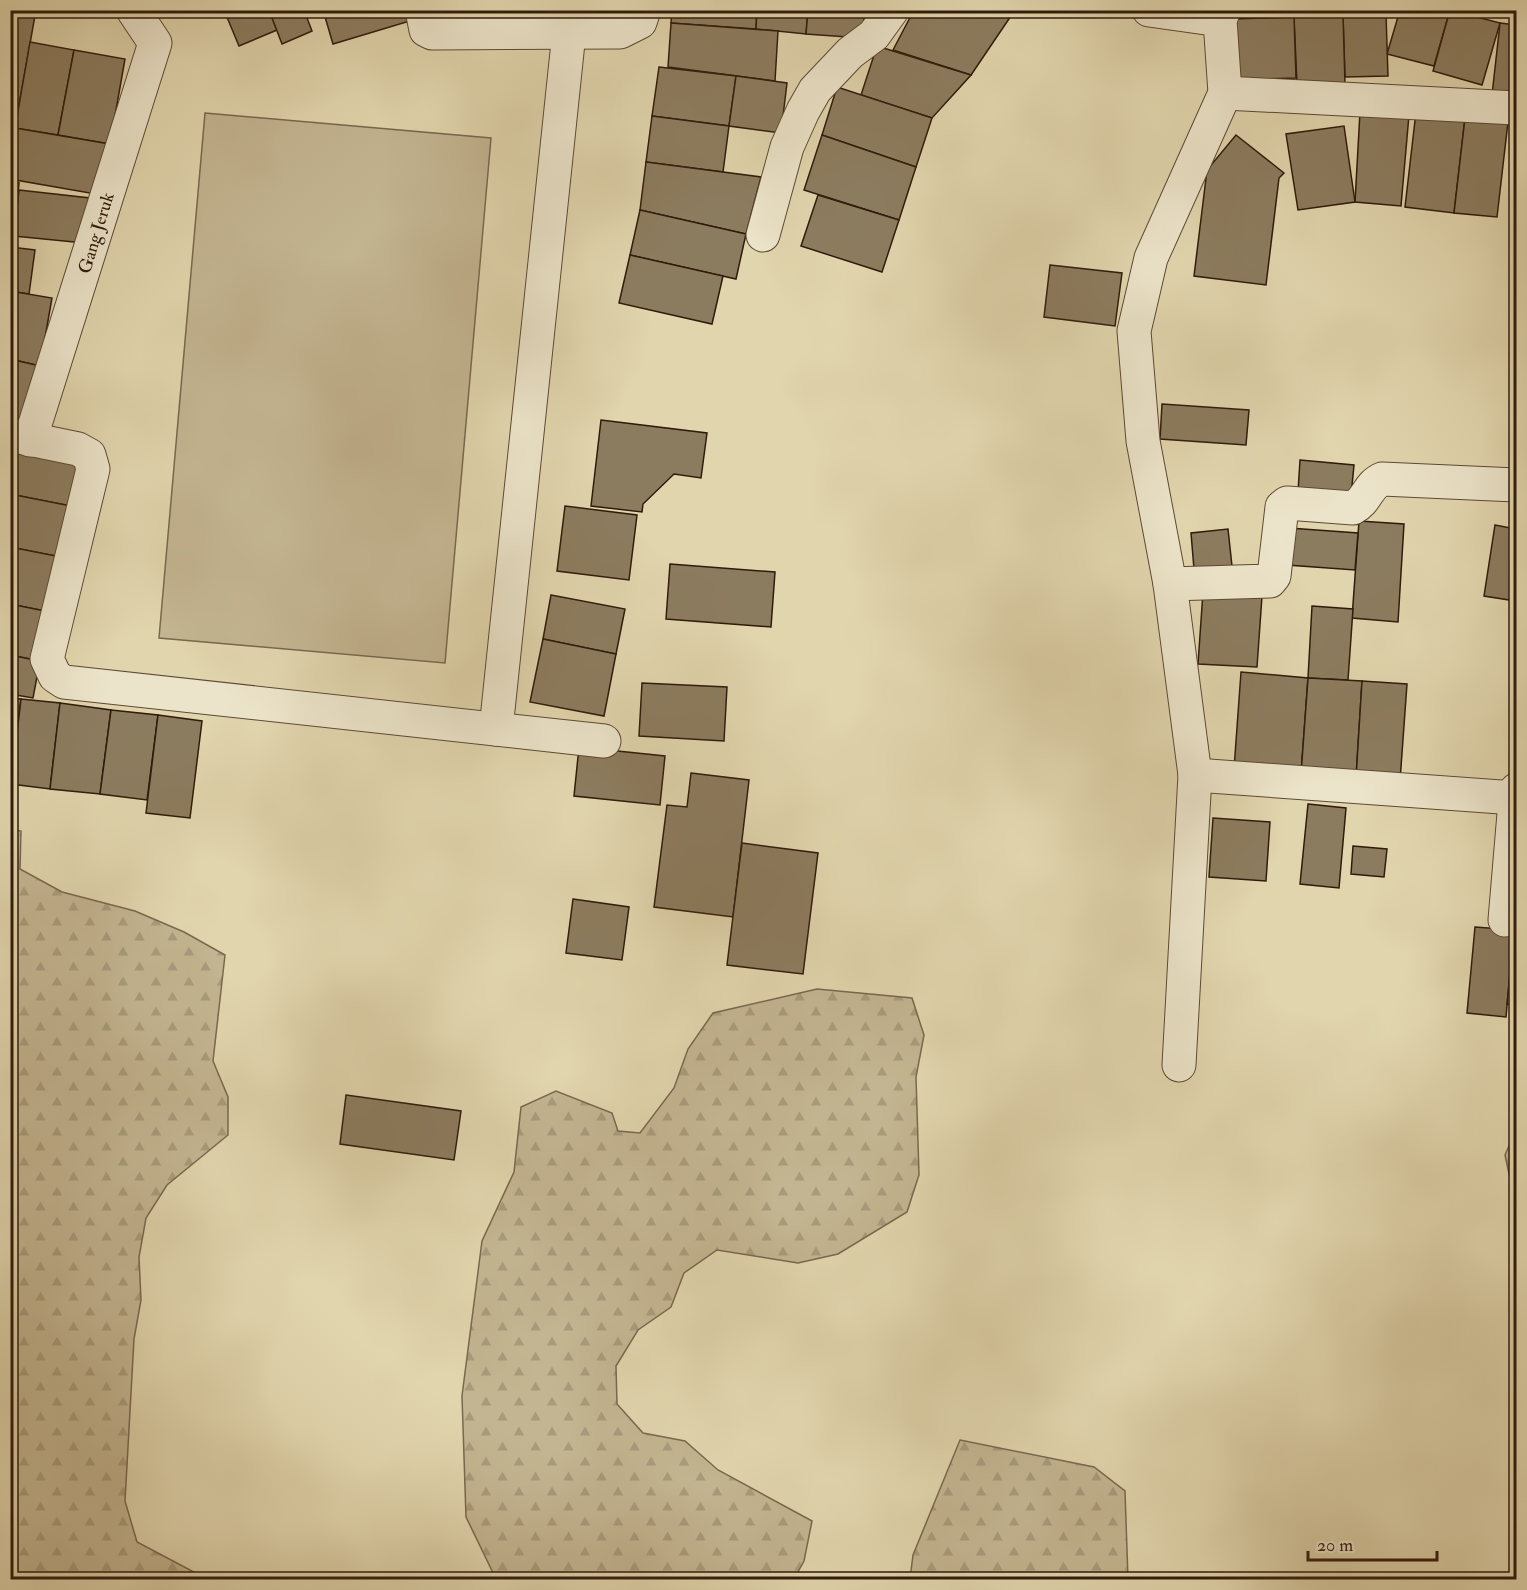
<svg xmlns="http://www.w3.org/2000/svg" width="1527" height="1590" font-family="'IM FELL Double Pica',serif">
<style>
.forest{fill:url(#forest-firs);stroke:#7a684e;stroke-width:1.5}
.pitch{fill:#c3b591;stroke:#7a684e;stroke-width:1.5}
.building{fill:#8c7c5f;stroke:#301b0b;stroke-width:1.5}
.lines{fill:none;stroke-linecap:round;stroke-linejoin:round}
.minor-casing{stroke:#5c4a34;stroke-width:35}
.minor{stroke:#ece4ca;stroke-width:33}
.labels{text-anchor:middle;stroke-width:5;stroke-linejoin:round;paint-order:stroke}
.street-label{font-size:18px;fill:#301b0b;stroke:#ece4ca}
</style>
<defs>
<pattern id="forest-firs" width="22" height="20" patternUnits="userSpaceOnUse" patternTransform="scale(1.5)"><rect width="22" height="20" fill="#c3b591"/><path d="M5 1l3.5 6h-7zM16 11l3.5 6h-7z" fill="#a89b7c"/></pattern>
</defs>
<rect width="100%" height="100%" fill="#e1d5ad"/>
<filter id="stains"><feTurbulence type="fractalNoise" baseFrequency=".00333" numOctaves="4"/><feColorMatrix values="0 0 0 0 .2 0 0 0 0 .09 0 0 0 0 .02 0 0 0 .5 -.17"/></filter>
<radialGradient id="worn" r=".72"><stop offset=".6" stop-color="#630" stop-opacity="0"/><stop offset="1" stop-color="#630" stop-opacity=".3"/></radialGradient>
<!-- forest -->
<g class="forest">
<path d="M10,829L21,831L20,869L62,892L135,911L184,932L225,955L213,1061L228,1097V1135L167,1185L146,1218L139,1257L141,1300L134,1339L125,1501L137,1542L207,1579H11Z"/>
<path d="M817,989L912,998L924,1035L916,1077L919,1175L907,1212L838,1254L798,1263L717,1250L684,1273L671,1307L638,1330L616,1366L617,1404L643,1433L685,1441L718,1470L812,1521L804,1561L794,1579H496L466,1517L462,1396L482,1241L514,1172L521,1107L556,1091L612,1113L618,1131L640,1133L674,1088L688,1049L713,1013Z"/>
<path d="M1516,1130V1196L1513,1193L1505,1155Z"/>
<path d="M960,1440L1094,1467L1125,1491L1128,1579H910L913,1555Z"/>
</g>
<!-- pitch -->
<path class="pitch" d="M205,113L491,138L445,663L159,638Z"/>
<!-- building -->
<g class="building">
<path d="M10,10H36L15,128L10,127Z"/>
<path d="M224,10H269L277,30L239,46Z"/>
<path d="M269,10H304L312,31L282,44Z"/>
<path d="M323,10H421L423,17L333,44Z"/>
<path d="M430,10H475L476,17L432,25Z"/>
<path d="M475,10H510L476,17Z"/>
<path d="M516,10H555L556,14L519,22Z"/>
<path d="M672,10H757L756,29L671,23Z"/>
<path d="M757,10H808L806,34L756,29Z"/>
<path d="M808,10H865L862,38L806,34Z"/>
<path d="M914,10H1015L971,75L893,50Z"/>
<path d="M1400,10H1450L1434,66L1387,54Z"/>
<path d="M1450,10L1500,23L1482,85L1433,71Z"/>
<path d="M1386,14L1388,76L1345,77L1343,15Z"/>
<path d="M1343,15L1345,84L1297,85L1294,17Z"/>
<path d="M1294,17L1296,78L1234,80L1232,19Z"/>
<path d="M671,23L778,31L775,81L668,67Z"/>
<path d="M1500,23L1516,25V98L1492,95Z"/>
<path d="M30,42L74,50L58,135L15,128Z"/>
<path d="M877,46L948,68L971,75L932,118L861,95Z"/>
<path d="M74,50L125,59L110,144L58,135Z"/>
<path d="M659,67L736,76L729,126L652,116Z"/>
<path d="M736,76L787,83L781,133L729,126Z"/>
<path d="M837,87L932,118L916,167L822,135Z"/>
<path d="M1360,112L1409,115L1401,206L1355,202Z"/>
<path d="M1416,112L1465,118L1454,213L1405,207Z"/>
<path d="M652,116L729,126L723,172L646,162Z"/>
<path d="M1465,118L1508,122L1497,217L1454,213Z"/>
<path d="M1344,126L1355,202L1298,210L1286,134Z"/>
<path d="M10,127L15,128L10,152Z"/>
<path d="M15,128L110,144L101,195L10,179V152Z"/>
<path d="M822,135L916,167L899,220L804,190Z"/>
<path d="M1236,135L1284,173L1279,178L1266,285L1194,276L1207,170Z"/>
<path d="M646,162L761,177L746,234L640,210Z"/>
<path d="M10,182L19,183L14,236L10,235Z"/>
<path d="M19,190L90,198L84,243L14,236Z"/>
<path d="M818,195L899,220L882,272L801,246Z"/>
<path d="M640,210L746,234L736,279L630,255Z"/>
<path d="M10,247L35,250L29,294L10,291Z"/>
<path d="M630,255L723,276L712,324L619,303Z"/>
<path d="M1050,265L1122,273L1115,326L1044,317Z"/>
<path d="M10,291L52,298L40,366L10,359Z"/>
<path d="M10,359L40,366L21,432L10,429Z"/>
<path d="M1162,404L1249,410L1246,445L1160,439Z"/>
<path d="M601,420L707,433L701,478L674,474L643,504L642,512L591,506Z"/>
<path d="M10,449L80,459L71,506L10,494Z"/>
<path d="M1300,460L1354,465L1351,496L1298,492Z"/>
<path d="M10,494L71,506L61,557L10,547Z"/>
<path d="M565,506L637,515L629,580L557,571Z"/>
<path d="M1359,521L1404,524L1398,622L1352,618Z"/>
<path d="M1495,525L1516,529V601L1484,596Z"/>
<path d="M1289,528L1358,533L1355,570L1287,565Z"/>
<path d="M1228,529L1232,566L1194,569L1191,533Z"/>
<path d="M10,547L61,557L50,612L10,604Z"/>
<path d="M670,564L775,572L771,627L666,619Z"/>
<path d="M1203,592L1262,596L1257,667L1198,664Z"/>
<path d="M551,595L625,609L616,654L543,639Z"/>
<path d="M10,604L50,612L40,661L10,655Z"/>
<path d="M1312,606L1353,609L1348,680L1308,678Z"/>
<path d="M543,639L616,654L604,716L530,702Z"/>
<path d="M10,655L40,661L33,698L10,694Z"/>
<path d="M1241,672L1308,678L1301,774L1234,769Z"/>
<path d="M1308,678L1362,681L1356,778L1301,774Z"/>
<path d="M1362,681L1407,684L1400,781L1356,778Z"/>
<path d="M642,683L727,687L724,741L639,736Z"/>
<path d="M10,698L21,699L14,759L10,758Z"/>
<path d="M21,699L60,703L50,789L11,784Z"/>
<path d="M60,703L111,710L100,794L50,789Z"/>
<path d="M111,710L158,715L147,800L100,794Z"/>
<path d="M158,715L202,721L190,818L146,813Z"/>
<path d="M579,747L665,756L660,805L574,796Z"/>
<path d="M691,773L749,780L733,917L654,907L667,805L687,807Z"/>
<path d="M1308,804L1346,808L1339,888L1300,884Z"/>
<path d="M1213,818L1270,822L1266,881L1209,877Z"/>
<path d="M742,843L818,853L803,974L727,965Z"/>
<path d="M1353,846L1387,849L1384,877L1351,874Z"/>
<path d="M573,899L629,907L622,960L566,953Z"/>
<path d="M1475,927L1514,930L1506,1017L1467,1013Z"/>
<path d="M1514,930L1516,931V1005L1507,1004Z"/>
<path d="M346,1095L461,1111L454,1160L340,1144Z"/>
</g>
<g class="lines">
<!-- minor casing -->
<g class="minor-casing">
<g id="minor">
<path d="M422,10L426,30L432,33L620,32L640,22L644,10"/>
<path d="M1149,10L1220,20"/>
<path d="M1225,93L1516,108"/>
<path d="M763,235L787,147L803,111L815,90L850,53L874,35L892,10"/>
<path d="M10,435L78,449L89,455L93,469L47,659L55,676L64,682L604,741"/>
<path d="M30,440L155,43L133,10"/>
<path d="M1170,584L1270,581L1274,576L1282,507L1287,503L1353,508C1367,501 1368,485 1382,479L1516,485"/>
<path d="M496,729L569,33"/>
<path d="M1195,775L1515,798"/>
<path d="M1505,920L1516,790"/>
<path d="M1179,1065L1195,775L1170,584L1143,441L1134,331L1151,258L1225,93L1220,20L1224,10"/>
</g>
</g>
<!-- minor -->
<use href="#minor" class="minor"/>
</g>
<g class="labels">
<!-- street labels -->
<g class="street-label">
<text transform="translate(96 233) rotate(-73)" y="6">Gang Jeruk</text>
</g>
</g>
<!-- margin -->
<rect width="1527" height="1590" fill="none" stroke="#e1d5ad" stroke-width="36"/>
<rect x="12" y="12" width="1503" height="1566" fill="none" stroke="#301b0b" stroke-width="3"/>
<rect x="18" y="18" width="1491" height="1554" fill="none" stroke="#301b0b" stroke-width="1.5"/>
<!-- scale -->
<path d="M1308 1551v9h129v-9" fill="none" stroke="#301b0b" stroke-width="3"/>
<text x="1317" y="1551" font-size="18" fill="#301b0b" stroke="#ece4ca" stroke-width="4.5" paint-order="stroke">20 m</text>
<rect width="100%" height="100%" filter="url(#stains)"/>
<rect width="100%" height="100%" fill="url(#worn)"/>
</svg>
